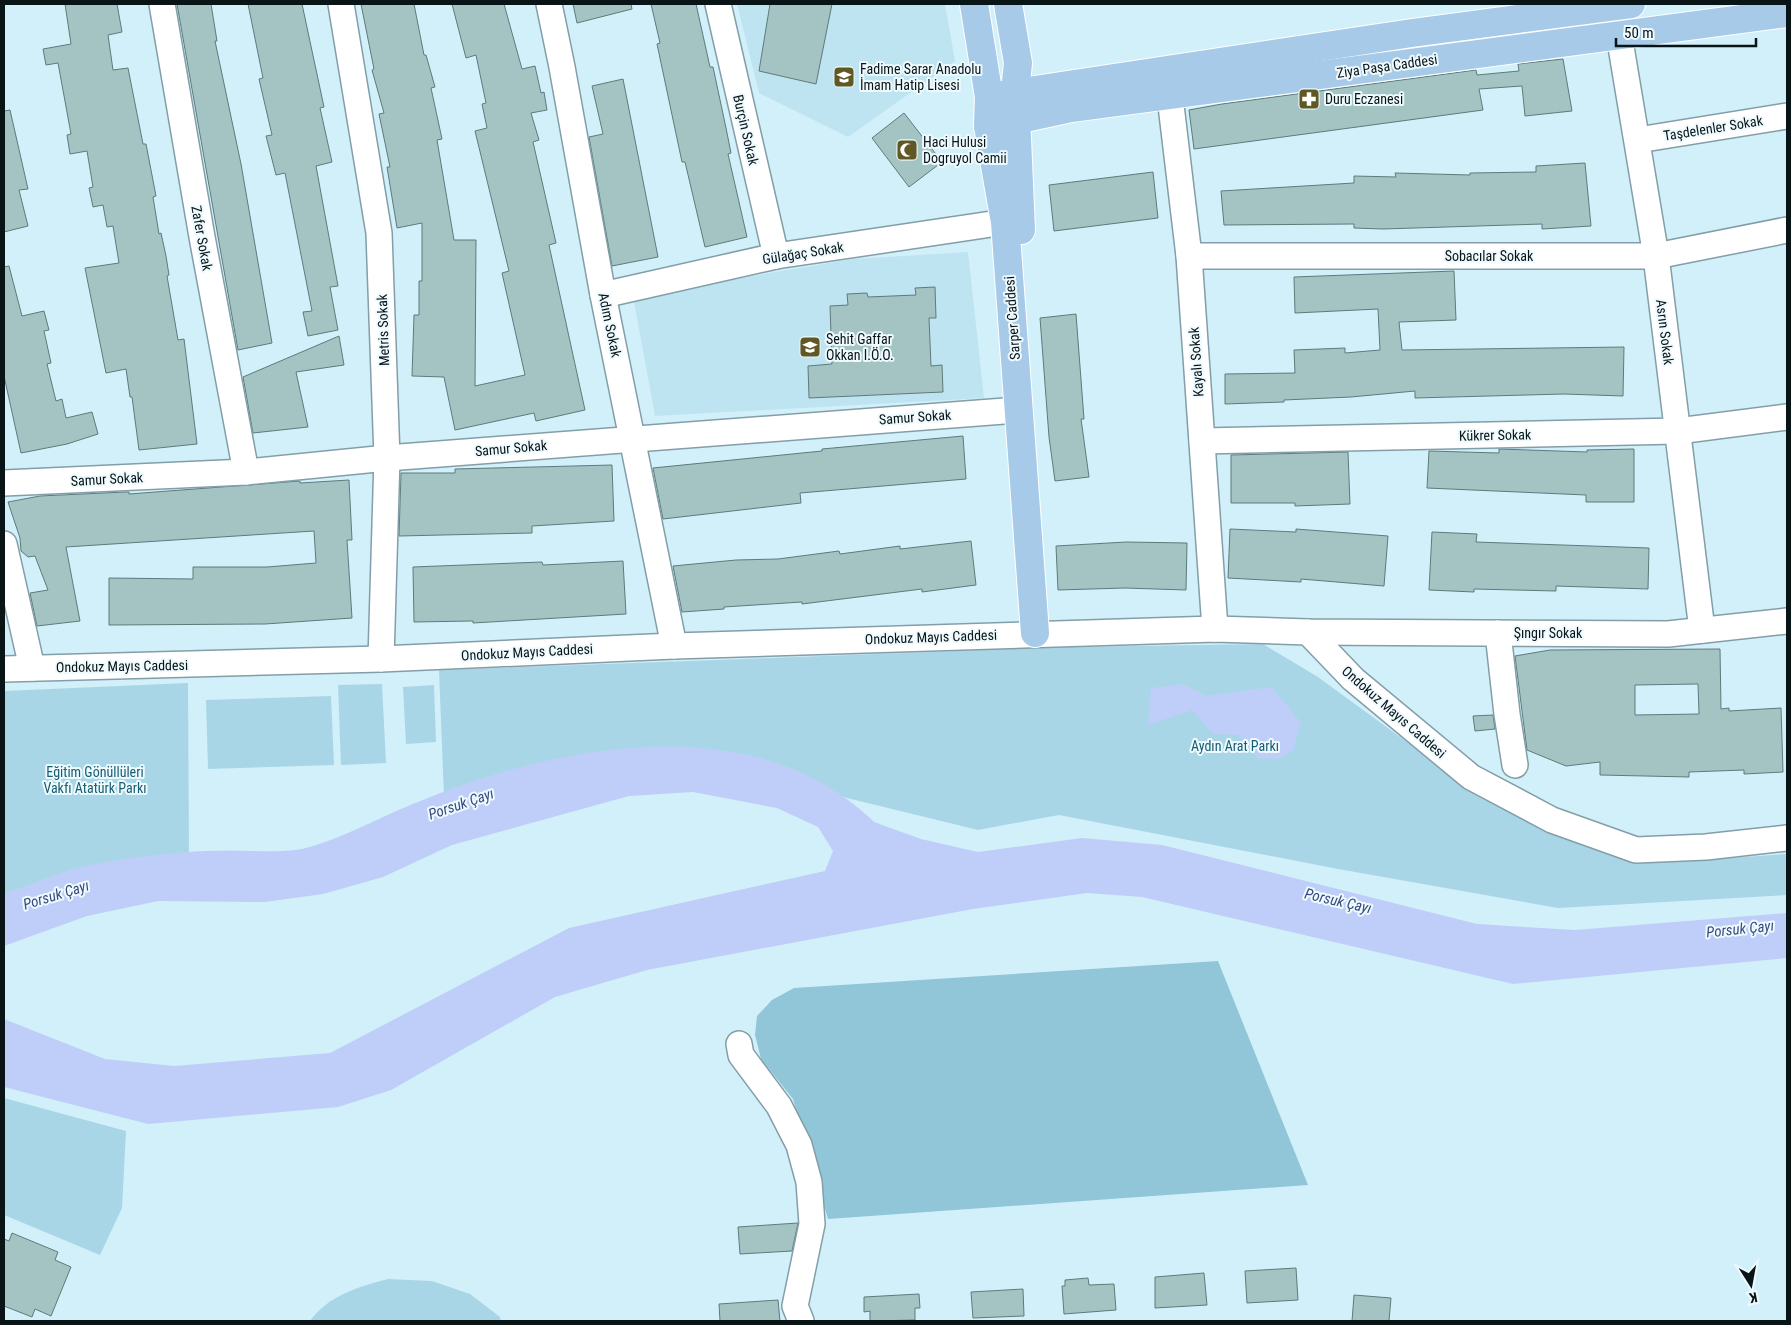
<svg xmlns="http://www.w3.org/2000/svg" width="1791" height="1325" font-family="'Roboto Condensed',sans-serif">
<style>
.built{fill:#bee4f1}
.green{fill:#a9d6e6}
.forest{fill:#90c6d8}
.water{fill:#becef9}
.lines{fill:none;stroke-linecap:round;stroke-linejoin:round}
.river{stroke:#becef9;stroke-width:34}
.building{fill:#a4c3c3;stroke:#5e7b7b;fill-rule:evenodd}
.minor-casing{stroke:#839ea8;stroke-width:28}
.major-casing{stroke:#fff;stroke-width:30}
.minor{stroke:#fff;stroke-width:25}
.major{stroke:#a7cae8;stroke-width:28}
.labels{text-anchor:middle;stroke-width:4;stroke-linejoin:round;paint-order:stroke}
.street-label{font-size:14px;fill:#091417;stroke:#eefafe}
.poi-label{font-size:14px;fill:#091417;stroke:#eefafe;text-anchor:start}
.park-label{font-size:14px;fill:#165d71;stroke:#eefafe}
.water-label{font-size:15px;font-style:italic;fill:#394a80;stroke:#eefafe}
</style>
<rect width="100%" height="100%" fill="#d2f0fa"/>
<!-- built -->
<g class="built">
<path d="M737,4H945L955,61L848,137L759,93Z"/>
<path d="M968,252L984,398L655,416L633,296L853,259Z"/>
</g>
<!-- green -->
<g class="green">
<path d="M1263,644L1318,677L1470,788L1671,862L1787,854V895L1558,908L1338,869L1059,815L978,830L847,798L727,755L591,760L444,798L439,670L1069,647Z"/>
<path d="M188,683L189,856L82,875L4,895V691Z"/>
<path d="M382,684L386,763L341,765L338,685Z"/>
<path d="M434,685L436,742L406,744L403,687Z"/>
<path d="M331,696L334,765L208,769L206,700Z"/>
<path d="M4,1098L126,1131L122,1208L100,1255L4,1215Z"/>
<path d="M388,1279L432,1281L470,1294L500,1317L501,1321H310C329,1295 358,1287 388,1279Z"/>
</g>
<!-- forest -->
<path class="forest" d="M1218,961L1308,1185L828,1219L793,1099L761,1059L755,1035L757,1016L772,1000L794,988Z"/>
<!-- water -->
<g class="water">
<path d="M1183,684L1206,696L1272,687L1301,723L1293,751L1278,759L1258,758L1238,735L1213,734L1192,710L1148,725L1151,688Z"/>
<path d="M672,771L747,776L921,839L978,852L1082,838L1162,845L1477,924L1575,930L1787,913V958L1513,984L1142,897L1087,893L973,909L647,970L555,997L391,1090L338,1107L148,1124L4,1087V1019L105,1059L174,1066L330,1053L569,928L825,871L833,851L818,827L777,808L693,792L629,796L452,845L383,877L323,894L265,902L158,901L87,916L4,946V918L23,913L80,890L149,877L294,878L354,864L442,823L613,777Z"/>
</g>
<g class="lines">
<!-- river -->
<path class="river" d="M4,911C27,905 49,894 72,887C106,878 143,873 178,870C202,868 226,867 250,868C271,868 289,870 308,865C348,855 383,834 421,819C553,765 743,722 860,832"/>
</g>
<!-- building -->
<g class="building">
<path d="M65,4H117L122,32L108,35L113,70L128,68L143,144H146L156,196L153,197L159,234L161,233L166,256L169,275L167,276L178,340L184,339L197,444L139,450L132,397H130L126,369L106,373L85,268L119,263L113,226L107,227L103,205L93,207L89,188L93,187L87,151L70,154L67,135L71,134L58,63L46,65L43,49L71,44Z"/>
<path d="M177,4H211L217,41H215L241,164L272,343L238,350Z"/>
<path d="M248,4H302L324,107L320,108L332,162L316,166L338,286L330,287L338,330L308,336L303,312L312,311L285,173L276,175L266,136L272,135L259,79L263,78Z"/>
<path d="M361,4H414L424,55H426L435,87L431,88L442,139L437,140L454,240H476L475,386L525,375L502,273L509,271L475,131L487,128L482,104L486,103L476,55L466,58L452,4H504L522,69L535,66L541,93L544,92L547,110L531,113L539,140L533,142L556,243L549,245L585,410L536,421L534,413L455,430L444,377L412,376L414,315H419V281H422V223L397,228L387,167H390L379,114L384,113L372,70L374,69Z"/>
<path d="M573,4H631L632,9L577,23Z"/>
<path d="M651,4H696L710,67H713L726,128L731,153L728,154L747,237L705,247L685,162H682L657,44L660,43Z"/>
<path d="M770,4H832L816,84L759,71Z"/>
<path d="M1563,59L1572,111L1525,116L1522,86L1479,89L1483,110L1194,149L1189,110L1222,104L1476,70L1477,75L1519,71L1518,64Z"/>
<path d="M623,79L658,257L612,266L589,137L603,134L592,86Z"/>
<path d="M10,110L28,189L19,190L28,226L4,232V111Z"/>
<path d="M904,113L942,162L909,187L872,138Z"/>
<path d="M1585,163L1591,226L1542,229V224L1383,229L1354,228V224L1224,225L1221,191L1354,183V176L1396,177L1395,173L1470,175V173L1536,172V166Z"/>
<path d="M1153,172L1158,218L1054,231L1049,185Z"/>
<path d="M9,266L22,316L44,311L49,330L44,331L51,363L47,364L56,401L62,399L66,418L92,412L98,434L67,444L21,453L4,376V267Z"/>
<path d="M1454,271L1456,320L1399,322L1402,350L1624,347L1623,396L1564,394L1415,398V391L1351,397L1284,400V402L1225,404V374L1295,373L1294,350L1345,348V353L1380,350L1378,309L1295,313L1294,277Z"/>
<path d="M935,287L936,318H929L931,366L942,365L943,392L809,398L808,366L832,364L830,306L848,305L847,294L867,293L868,297L916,295L915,288Z"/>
<path d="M1076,314L1084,419H1081L1089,477L1055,481L1049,437L1040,318Z"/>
<path d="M339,336L344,365L296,372L308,427L253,433L243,377Z"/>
<path d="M963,436L966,479L800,493L801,503L663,519L653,468L822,451V449Z"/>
<path d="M1499,449L1587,452V450L1634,449V502H1586V495L1427,488L1429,451L1499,453Z"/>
<path d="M1348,452L1350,504L1295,506V503H1231V455Z"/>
<path d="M612,465L614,521L532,526V533L399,536L401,473H455V469Z"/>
<path d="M349,480L352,540H347L352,618L265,624L109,625V578L193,579V567H267L316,563L314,531L66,547L80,621L37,626L30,593L48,590L35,556L28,557L21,551L20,538L8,502L40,496L125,492H129V494L300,481V483Z"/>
<path d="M1230,529L1296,532V529L1388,536L1384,586L1301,579V582L1228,578Z"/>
<path d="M1432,532L1477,534L1476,542L1649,548L1648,589L1556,586V591L1474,589V592L1429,590Z"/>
<path d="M971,541L976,585L922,592V589L802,604V602L724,607V609L682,612L673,566L736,560L778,559L839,551L840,554L900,546V549Z"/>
<path d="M1126,542L1187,543L1186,590L1125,588L1058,590L1056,546Z"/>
<path d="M623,561L626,614L473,623V621L414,622L413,567L542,562L543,565Z"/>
<path d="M1720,649L1721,709L1729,708V711L1781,708L1783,772L1744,774V770L1689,772V777L1600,775V762L1566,766L1527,750L1515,656L1550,650ZM1698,684L1699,714L1635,715V685Z"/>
<path d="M1493,715L1495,729L1475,731L1473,716Z"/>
<path d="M798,1223L792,1251L740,1254L738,1227Z"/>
<path d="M12,1233L58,1252L55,1260L71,1267L51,1316L35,1309L32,1317L4,1306V1239L9,1241Z"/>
<path d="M1296,1268L1298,1300L1247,1303L1245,1271Z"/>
<path d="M1204,1273L1207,1305L1155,1308V1277Z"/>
<path d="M1088,1278L1089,1285L1114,1284L1116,1310L1064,1314L1062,1286H1065V1280Z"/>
<path d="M1023,1289L1024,1316L973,1318L971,1292Z"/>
<path d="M919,1294L920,1308H915V1320L870,1321V1311L864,1312V1297Z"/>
<path d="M1354,1295L1391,1298L1389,1321H1352Z"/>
<path d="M778,1300L780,1321H720L719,1304Z"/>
</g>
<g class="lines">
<!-- minor casing -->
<g class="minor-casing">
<g id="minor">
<path d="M162,4L202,237L246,472"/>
<path d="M341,4L379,233L387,458L381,659"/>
<path d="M549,4L562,67L603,295L674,646"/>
<path d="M718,4L776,256"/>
<path d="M1619,35L1656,256L1702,630"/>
<path d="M1170,97L1189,256L1215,629"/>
<path d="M1638,140L1787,116"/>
<path d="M1189,256H1656L1787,230"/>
<path d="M603,295L776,256L1005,222"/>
<path d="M1202,441L1678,431L1787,417"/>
<path d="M4,483L246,472L387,458L1018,410"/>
<path d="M4,544L32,668"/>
<path d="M1308,632L1353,679L1471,777L1552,820L1636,850L1706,847L1787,838"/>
<path d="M1498,633L1507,714L1515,765"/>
<path d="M4,669L381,659L674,646L1215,629L1308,632L1668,634L1787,621"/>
<path d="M739,1044L741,1055L779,1106L799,1145L809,1182L812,1224L795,1306L801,1321"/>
</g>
</g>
<!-- major casing -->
<g class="major-casing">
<g id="major">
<path d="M974,4L989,97L988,126L1005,222L1035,633"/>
<path d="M1008,4L1018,63L1015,92L1021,230"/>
<path d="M989,97L1412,33L1631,4"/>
<path d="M988,126L1071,108L1787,13"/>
</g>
</g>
<!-- minor -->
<use href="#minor" class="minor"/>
<!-- major -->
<use href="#major" class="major"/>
</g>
<!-- icons -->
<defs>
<g id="school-square" transform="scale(1.125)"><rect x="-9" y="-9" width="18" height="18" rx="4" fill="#5f5824" stroke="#eefafe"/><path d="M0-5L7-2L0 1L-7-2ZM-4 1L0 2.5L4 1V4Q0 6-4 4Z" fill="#fff"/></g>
<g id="pharmacy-square" transform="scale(1.125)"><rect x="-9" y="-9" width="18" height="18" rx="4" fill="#5f5824" stroke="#eefafe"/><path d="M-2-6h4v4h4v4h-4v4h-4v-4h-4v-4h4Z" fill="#fff"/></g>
<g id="mosque-square" transform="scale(1.125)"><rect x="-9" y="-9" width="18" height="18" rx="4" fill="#5f5824" stroke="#eefafe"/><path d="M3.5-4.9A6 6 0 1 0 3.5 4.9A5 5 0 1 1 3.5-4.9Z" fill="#fff"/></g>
</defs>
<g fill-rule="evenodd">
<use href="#school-square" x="844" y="77"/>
<use href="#pharmacy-square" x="1309" y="99"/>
<use href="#mosque-square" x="907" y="150"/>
<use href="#school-square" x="810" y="347"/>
</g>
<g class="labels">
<!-- street labels -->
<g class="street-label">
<text transform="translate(1387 66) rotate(-8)" y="5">Ziya Paşa Caddesi</text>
<text transform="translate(1713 128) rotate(-9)" y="5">Taşdelenler Sokak</text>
<text transform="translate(746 130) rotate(77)" y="5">Burçin Sokak</text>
<text transform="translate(202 238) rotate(80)" y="5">Zafer Sokak</text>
<text transform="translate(803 253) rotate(-9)" y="5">Gülağaç Sokak</text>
<text x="1489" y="261">Sobacılar Sokak</text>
<text transform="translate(1012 318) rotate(-94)" y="5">Sarper Caddesi</text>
<text transform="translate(610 325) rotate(78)" y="5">Adım Sokak</text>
<text transform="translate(383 330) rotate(-92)" y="5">Metris Sokak</text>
<text transform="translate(1665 332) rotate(83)" y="5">Asrın Sokak</text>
<text transform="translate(1196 362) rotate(-94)" y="5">Kayalı Sokak</text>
<text transform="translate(915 417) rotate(-4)" y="5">Samur Sokak</text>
<text transform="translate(1495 435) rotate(-1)" y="5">Kükrer Sokak</text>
<text transform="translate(511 448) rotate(-5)" y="5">Samur Sokak</text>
<text transform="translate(107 479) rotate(-3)" y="5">Samur Sokak</text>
<text x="1548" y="638">Şıngır Sokak</text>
<text transform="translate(931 637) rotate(-2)" y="5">Ondokuz Mayıs Caddesi</text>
<text transform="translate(527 652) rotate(-3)" y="5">Ondokuz Mayıs Caddesi</text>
<text transform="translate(122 666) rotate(-1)" y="5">Ondokuz Mayıs Caddesi</text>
<text transform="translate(1394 712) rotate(41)" y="5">Ondokuz Mayıs Caddesi</text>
</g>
<!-- poi labels -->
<g class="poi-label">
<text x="860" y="74">Fadime Sarar Anadolu<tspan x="860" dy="16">İmam Hatip Lisesi</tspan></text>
<text x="1325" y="104">Duru Eczanesi</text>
<text x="923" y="147">Haci Hulusi<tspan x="923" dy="16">Dogruyol Camii</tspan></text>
<text x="826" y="344">Sehit Gaffar<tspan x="826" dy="16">Okkan I.Ö.O.</tspan></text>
</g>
<!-- park labels -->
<g class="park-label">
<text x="1235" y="751">Aydın Arat Parkı</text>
<text x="95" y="777">Eğitim Gönüllüleri<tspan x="95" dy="16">Vakfı Atatürk Parkı</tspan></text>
</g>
<!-- water labels -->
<g class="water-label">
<text transform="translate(461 804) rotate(-19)" y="5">Porsuk Çayı</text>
<text transform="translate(56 895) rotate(-17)" y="5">Porsuk Çayı</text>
<text transform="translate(1338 901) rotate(13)" y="5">Porsuk Çayı</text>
<text transform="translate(1740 929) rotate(-6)" y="5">Porsuk Çayı</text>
</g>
</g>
<!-- border -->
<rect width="1791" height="1325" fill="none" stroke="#091417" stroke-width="10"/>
<!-- north arrow -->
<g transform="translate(1751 1285) rotate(169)" stroke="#eefafe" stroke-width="4" paint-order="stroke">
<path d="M0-4L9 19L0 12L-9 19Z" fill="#091417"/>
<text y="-8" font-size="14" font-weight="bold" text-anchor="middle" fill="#091417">K</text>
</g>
<!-- scale -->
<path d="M1616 38v8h140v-8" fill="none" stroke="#091417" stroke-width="2.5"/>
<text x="1624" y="38" font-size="15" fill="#091417" stroke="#eefafe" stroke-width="4" paint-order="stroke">50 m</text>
</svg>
